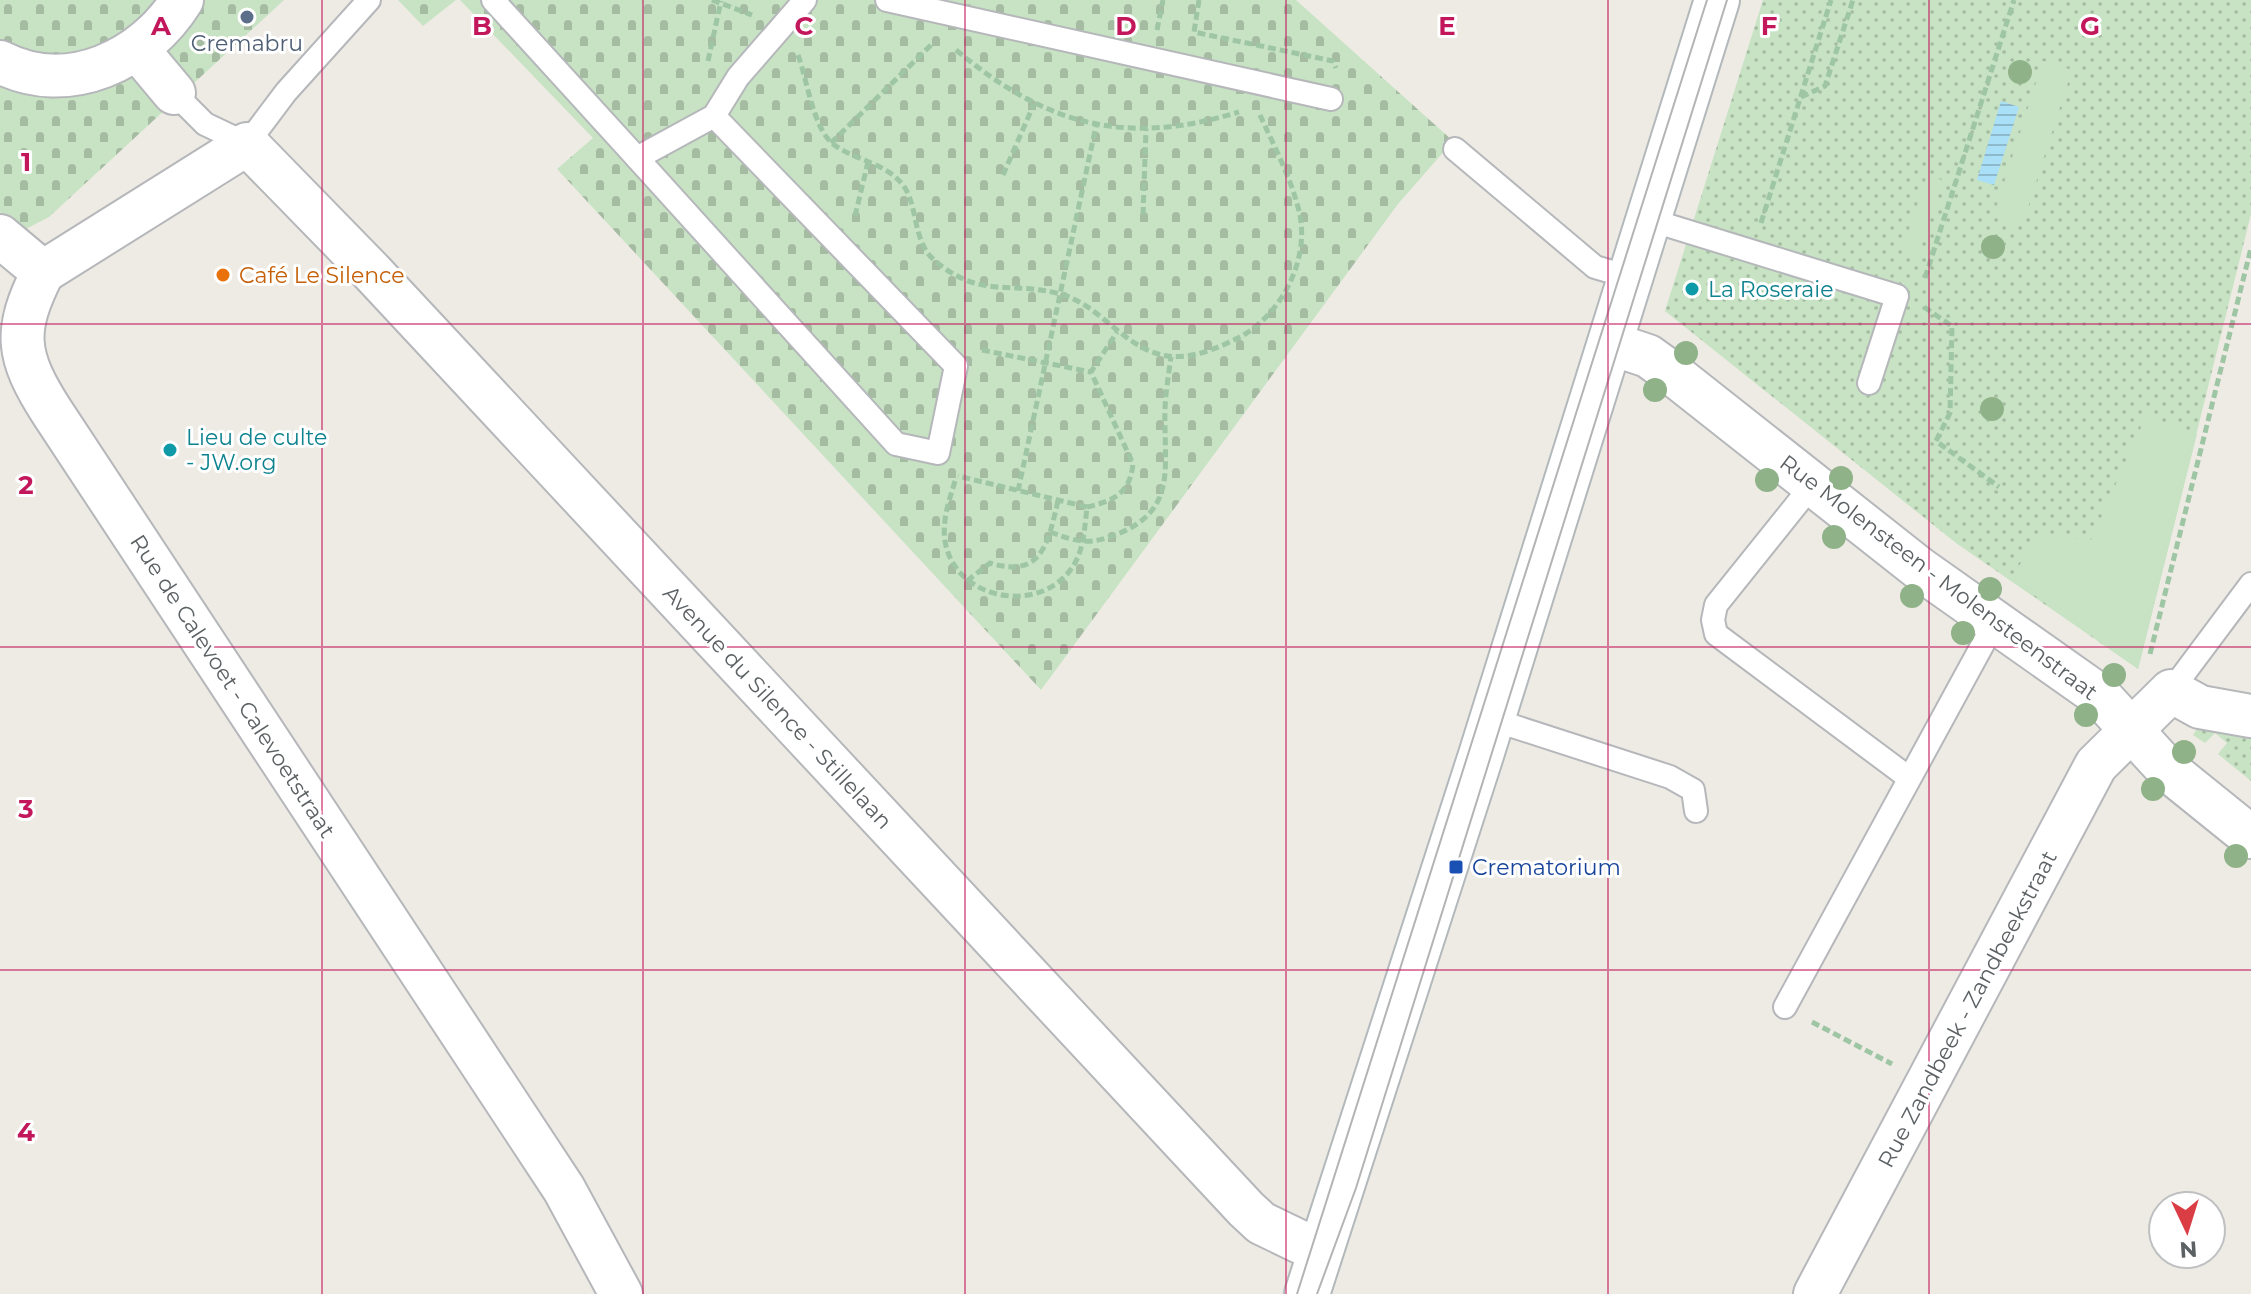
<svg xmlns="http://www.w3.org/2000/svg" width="2251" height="1294" font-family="Montserrat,sans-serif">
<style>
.cemetery{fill:url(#cemetery-stones)}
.park{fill:url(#park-dots)}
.garden{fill:#c7e3c3}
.water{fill:url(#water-rules)}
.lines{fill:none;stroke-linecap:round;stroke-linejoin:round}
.lane-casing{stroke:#b5b7ba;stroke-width:26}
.street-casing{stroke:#b5b7ba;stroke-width:46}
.secondary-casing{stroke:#b3b8bb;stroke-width:48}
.path{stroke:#9ec6a4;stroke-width:5;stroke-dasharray:8 4;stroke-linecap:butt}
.lane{stroke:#fff;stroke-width:22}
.street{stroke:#fff;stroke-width:42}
.secondary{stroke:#fff;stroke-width:44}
.tram{stroke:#b3b4b4;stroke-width:2}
.tree{fill:#8fb288}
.grid{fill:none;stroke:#c2185b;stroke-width:2;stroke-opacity:0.55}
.service-dot{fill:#5c6f8a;stroke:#fff;stroke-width:3}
.food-dot{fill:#e8710a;stroke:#fff;stroke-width:3}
.culture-dot{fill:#0f9aa8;stroke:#fff;stroke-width:3}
.transit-dot{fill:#1a4fb4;stroke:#fff;stroke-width:3}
.labels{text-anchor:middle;stroke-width:6;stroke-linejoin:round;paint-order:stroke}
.service-label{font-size:22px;fill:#4e5e75;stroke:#fff}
.food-label{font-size:22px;fill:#c56008;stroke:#fff;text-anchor:start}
.culture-label{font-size:22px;fill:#0d838f;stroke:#fff;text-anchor:start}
.street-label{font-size:22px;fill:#5c6164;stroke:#fff}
.transit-label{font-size:22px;fill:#164399;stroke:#fff;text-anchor:start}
.grid-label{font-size:26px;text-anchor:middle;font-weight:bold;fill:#c2185b;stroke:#fff;stroke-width:6;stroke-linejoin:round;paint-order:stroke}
</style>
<defs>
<pattern id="cemetery-stones" width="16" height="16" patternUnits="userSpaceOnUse" patternTransform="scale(2)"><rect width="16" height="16" fill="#c7e3c3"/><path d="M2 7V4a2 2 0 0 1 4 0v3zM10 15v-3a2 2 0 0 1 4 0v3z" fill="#a5bba2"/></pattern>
<pattern id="park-dots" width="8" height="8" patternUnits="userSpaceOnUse" patternTransform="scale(2)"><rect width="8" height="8" fill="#c7e3c3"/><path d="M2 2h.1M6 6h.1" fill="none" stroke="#a5bba2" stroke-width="1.8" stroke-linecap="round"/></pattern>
<pattern id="water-rules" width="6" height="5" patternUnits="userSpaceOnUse" patternTransform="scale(2)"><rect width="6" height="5" fill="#aadff8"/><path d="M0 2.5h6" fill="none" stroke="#8eb8cc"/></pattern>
</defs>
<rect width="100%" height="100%" fill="#eeebe5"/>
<!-- cemetery -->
<g class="cemetery">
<path d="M0,0H284L49,217L20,232L0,212Z"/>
<path d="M398,0H456L423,26Z"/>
<path d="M460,0H1296L1453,141L1398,204L1041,690L557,169L593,138Z"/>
</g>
<!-- park -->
<g class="park">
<path d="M1763,0H2251V214L2138,669L1956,543L1665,311Z"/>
<path d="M2203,719L2251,726V781L2218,754L2227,743L2215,733L2205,743L2193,735Z"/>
</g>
<!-- garden -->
<g class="garden">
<path d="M2043,61L2072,70L2022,226L1993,217Z"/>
<path d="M1927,175L1942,180L1917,255L1902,250Z"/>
<path d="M2146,416L2197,434L2138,669L2013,580L2016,570L2041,534L2091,540Z"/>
</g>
<!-- water -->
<path class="water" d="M2001,101L2019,107L1994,185L1977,180Z"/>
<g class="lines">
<!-- lane casing -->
<g class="lane-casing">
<g id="lane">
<path d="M493,0L637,158L714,116L738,77L805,0"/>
<path d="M887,0L1331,99"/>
<path d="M174,93L205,124L247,144L286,92L369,0"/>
<path d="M1455,149L1595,267L1629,277"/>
<path d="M637,158L896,444L938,453L956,366L714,116"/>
<path d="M1647,219L1897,296L1869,383"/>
<path d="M1813,484L1716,605L1713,620L1716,634L1909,778"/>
<path d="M2171,691L2251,584"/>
<path d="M1491,719L1670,777L1693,790L1696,811"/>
<path d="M1785,1007L1995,622"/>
</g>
</g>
<!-- street casing -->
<g class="street-casing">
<g id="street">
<path d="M138,50L174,93"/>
<path d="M0,62C68,97 145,60 182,0"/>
<path d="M0,236L43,272"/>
<path d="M1609,343L1648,356L1673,374L1920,569L2100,696L2168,770L2251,837"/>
<path d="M621,1294L564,1189L52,412C16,356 13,331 43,272L247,144L371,271L1246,1209L1261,1223L1321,1252"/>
<path d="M1815,1294L2096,765L2171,691L2200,707L2251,716"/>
</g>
</g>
<!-- secondary casing -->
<g class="secondary-casing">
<path id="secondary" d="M1307,1294L1481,755L1717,0"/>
</g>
<!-- path -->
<g class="path">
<path d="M712,0L752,15"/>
<path d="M1199,0L1194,32L1333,61L1336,68"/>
<path d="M1157,30L1163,0"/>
<path d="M956,50C1046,125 1125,147 1239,112"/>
<path d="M798,55C807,79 813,128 833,144C855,161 889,163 905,188C918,209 913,241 934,260C981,300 1008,280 1060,294C1099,304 1121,345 1162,355C1187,361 1216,349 1238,338C1281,316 1311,259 1299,211C1291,178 1274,146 1260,115"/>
<path d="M708,61L721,1"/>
<path d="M1801,97L1825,86L1853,0"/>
<path d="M831,143L933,43"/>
<path d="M1003,175L1034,104"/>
<path d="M1143,215L1146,129"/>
<path d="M855,216L868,162"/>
<path d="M1761,223L1831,0"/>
<path d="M1925,278L2014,0"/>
<path d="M1924,307L1952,326L1950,413L1936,441L1999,487"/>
<path d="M982,350L1091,372"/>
<path d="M955,481C949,501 942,520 945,541C955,603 1047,617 1076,561C1084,546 1085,524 1087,507L958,476"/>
<path d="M1018,491L1096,126"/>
<path d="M1087,507C1114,501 1130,493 1133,464L1091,372L1117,332"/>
<path d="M1050,532C1080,543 1091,545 1120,533C1174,510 1165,471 1165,424C1164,401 1168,379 1171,357"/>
<path d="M967,581L990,563C1042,579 1048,543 1058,501"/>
<path d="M2150,654L2251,248"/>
<path d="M1812,1022L1892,1064"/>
</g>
<!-- lane -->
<use href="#lane" class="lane"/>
<!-- street -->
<use href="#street" class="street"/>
<!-- secondary -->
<use href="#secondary" class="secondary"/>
<!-- tram -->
<g class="tram">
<path d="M1297,1294L1707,0"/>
<path d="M1317,1294L1356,1188L1727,0"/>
</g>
</g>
<!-- trees -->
<g class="tree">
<circle cx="2020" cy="72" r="12"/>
<circle cx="1993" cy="247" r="12"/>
<circle cx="1686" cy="353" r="12"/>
<circle cx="1655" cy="390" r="12"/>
<circle cx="1992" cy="409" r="12"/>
<circle cx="1841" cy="478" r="12"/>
<circle cx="1767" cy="480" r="12"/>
<circle cx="1834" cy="537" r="12"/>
<circle cx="1990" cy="589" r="12"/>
<circle cx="1912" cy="596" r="12"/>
<circle cx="1963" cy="633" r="12"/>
<circle cx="2114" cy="675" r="12"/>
<circle cx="2086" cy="715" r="12"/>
<circle cx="2184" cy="752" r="12"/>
<circle cx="2153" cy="789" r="12"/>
<circle cx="2236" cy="856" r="12"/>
</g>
<!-- grid -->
<path class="grid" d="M322,0V1294M643,0V1294M965,0V1294M1286,0V1294M1608,0V1294M1929,0V1294M0,324H2251M0,647H2251M0,970H2251"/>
<!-- markers -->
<circle class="service-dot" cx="247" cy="17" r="8"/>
<circle class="food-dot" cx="223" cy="275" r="8"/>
<g class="culture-dot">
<circle cx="1692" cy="289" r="8"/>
<circle cx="170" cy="450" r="8"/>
</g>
<rect class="transit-dot" x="1448" y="859" width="16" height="16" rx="4"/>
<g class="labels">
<!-- service labels -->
<g class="service-label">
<text x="247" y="51">Cremabru</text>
</g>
<!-- food labels -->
<g class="food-label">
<text x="239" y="283">Café Le Silence</text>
</g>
<!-- culture labels -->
<g class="culture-label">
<text x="1708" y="297">La Roseraie</text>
<text x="186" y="445">Lieu de culte<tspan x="186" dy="25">- JW.org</tspan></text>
</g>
<!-- street labels -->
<g class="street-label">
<text transform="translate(1939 577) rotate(37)" y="8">Rue Molensteen - Molensteenstraat</text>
<text transform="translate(233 686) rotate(57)" y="8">Rue de Calevoet - Calevoetstraat</text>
<text transform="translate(778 707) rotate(47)" y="8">Avenue du Silence - Stillelaan</text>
<text transform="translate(1967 1009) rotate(-62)" y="8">Rue Zandbeek - Zandbeekstraat</text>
</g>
<!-- transit labels -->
<g class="transit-label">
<text x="1472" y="875">Crematorium</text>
</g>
</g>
<g class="grid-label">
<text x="161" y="35">A</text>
<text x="482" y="35">B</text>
<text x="804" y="35">C</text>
<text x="1126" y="35">D</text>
<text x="1447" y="35">E</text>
<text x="1769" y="35">F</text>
<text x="2090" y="35">G</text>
<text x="26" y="171">1</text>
<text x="26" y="494">2</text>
<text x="26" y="818">3</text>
<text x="26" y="1141">4</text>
</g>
<!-- north arrow -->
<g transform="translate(2187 1230) rotate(176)"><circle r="38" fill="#ffffff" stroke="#bec0c1" stroke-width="2"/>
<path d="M0-6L14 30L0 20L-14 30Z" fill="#db3d44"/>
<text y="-12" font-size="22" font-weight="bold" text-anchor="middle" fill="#5c6164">N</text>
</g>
</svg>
